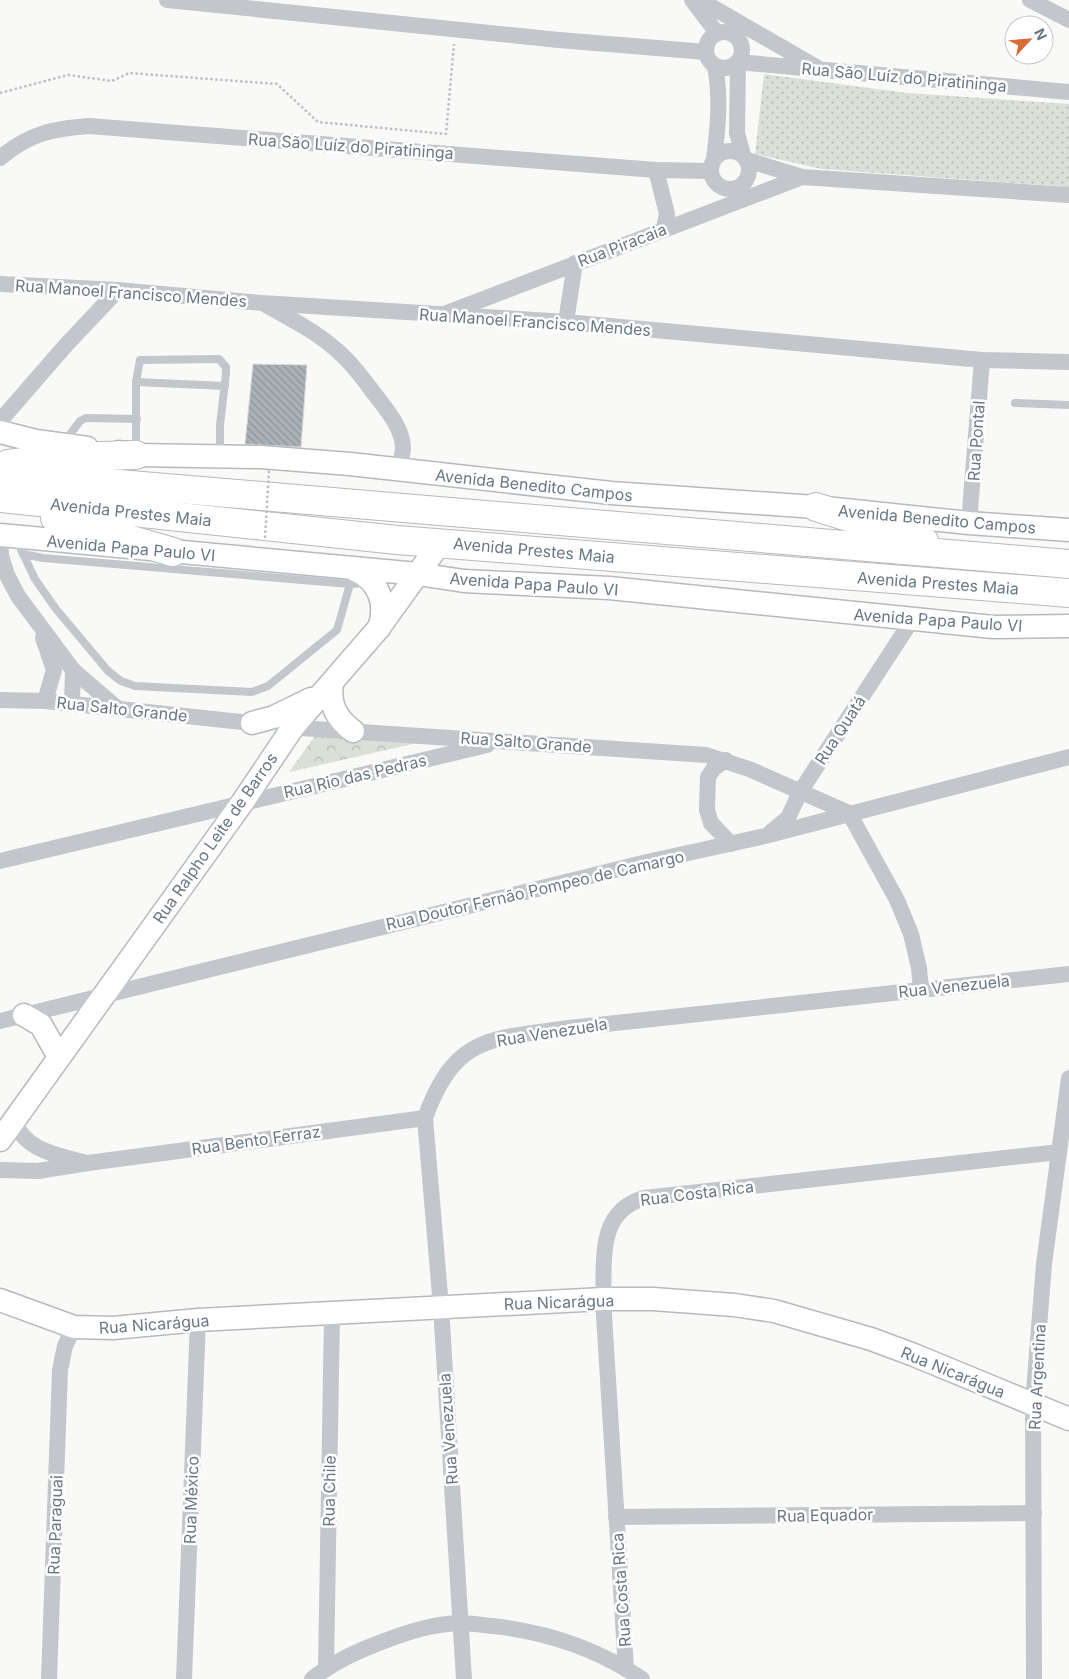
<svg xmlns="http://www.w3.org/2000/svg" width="1069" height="1679" font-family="Inter,sans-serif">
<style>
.park{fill:url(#park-crowns)}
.garden{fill:url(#garden-dots)}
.building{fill:url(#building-back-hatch);stroke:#dadbd9}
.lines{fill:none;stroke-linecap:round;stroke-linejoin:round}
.secondary-casing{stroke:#b5babe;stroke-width:25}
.highway-casing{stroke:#b6b9bc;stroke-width:30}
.path{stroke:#bdbfc2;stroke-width:2.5;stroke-dasharray:2.5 2.5;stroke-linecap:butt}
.lane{stroke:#c3c6ca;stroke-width:8}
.street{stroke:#c3c6ca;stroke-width:16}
.secondary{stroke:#fff;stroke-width:22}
.highway{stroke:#fff;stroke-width:28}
.path-bridge{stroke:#bdbfc2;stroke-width:2.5;stroke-dasharray:2.5 2.5;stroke-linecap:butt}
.labels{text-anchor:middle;stroke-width:5;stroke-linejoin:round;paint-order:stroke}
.street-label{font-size:16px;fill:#6a7785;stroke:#fff}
</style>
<defs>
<pattern id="park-crowns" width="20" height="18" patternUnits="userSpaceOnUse" patternTransform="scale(1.25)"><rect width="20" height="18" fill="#dadfd8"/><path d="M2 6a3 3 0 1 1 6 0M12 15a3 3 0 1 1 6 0" fill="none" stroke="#b5bab5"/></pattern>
<pattern id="garden-dots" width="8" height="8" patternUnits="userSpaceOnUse" patternTransform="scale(1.25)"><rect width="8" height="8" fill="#dadfd8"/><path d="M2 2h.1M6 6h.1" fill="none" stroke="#b5bab5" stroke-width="1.8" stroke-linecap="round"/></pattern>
<pattern id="building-back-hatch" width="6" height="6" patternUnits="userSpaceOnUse" patternTransform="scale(1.25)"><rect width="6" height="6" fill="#aab1b7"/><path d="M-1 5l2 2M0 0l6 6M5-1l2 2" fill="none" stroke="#8e959a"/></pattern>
</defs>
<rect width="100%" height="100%" fill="#f9f9f7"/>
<!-- park -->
<path class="park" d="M315,736L426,741L289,772Z"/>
<!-- garden -->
<path class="garden" d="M764,74L907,93L1069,104V187L822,169L755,154Z"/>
<!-- building -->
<path class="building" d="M253,364L307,365L301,447L245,444Z"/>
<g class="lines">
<!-- secondary casing -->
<g class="secondary-casing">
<g id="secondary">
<path d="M0,432L36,441L87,448"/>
<path d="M119,452L136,455L261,457L350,464L611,493L816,507L969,523L1069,530"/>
<path d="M0,535L418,574L464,581L609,588L993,627L1069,626"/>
<path d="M353,569C378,579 388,603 379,628"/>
<path d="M332,683C329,705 336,718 353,731"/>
<path d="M252,723L274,717L311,699"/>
<path d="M24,1015L41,1025L59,1057"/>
<path d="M0,1140L242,803L293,727L378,629L440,543"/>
<path d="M0,1300L74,1327L113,1328L198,1320L603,1299H653L734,1305L774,1311L871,1339L914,1355L1069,1419"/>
</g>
</g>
<!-- highway casing -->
<g class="highway-casing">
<g id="highway">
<path d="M8,464L65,457L136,455"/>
<path d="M0,474L1069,564"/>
<path d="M0,498L397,540L1069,593"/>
<path d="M816,507L924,541"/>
<path d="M55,518L173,552"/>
</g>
</g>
<!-- path -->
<path class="path" d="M0,93L68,75L112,81L129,73L277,84L318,122L446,134L454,44"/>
<!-- lane -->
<g class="lane">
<path d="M136,382L225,386"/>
<path d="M1015,403L1069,405"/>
<path d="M65,441L80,421L86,418L137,419"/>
<path d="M136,450V382L140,360L219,359L226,367V373L220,425V454"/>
<path d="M16,539L35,579L56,609L108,671L121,681L135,686L252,692L268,686L337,630L350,584"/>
<path d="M23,554L43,558L350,584L366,583"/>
</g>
<!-- street -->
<g class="street">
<path d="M167,0L559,40L706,52"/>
<path d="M692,0L717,33"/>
<path d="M700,0L816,67"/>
<path d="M1030,0L1069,20"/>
<circle cx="724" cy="50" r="18"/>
<circle cx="730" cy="170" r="19"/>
<path d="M743,155L737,133L738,62L1069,92"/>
<path d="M0,158C30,133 52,129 89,126L656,170L711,171"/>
<path d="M714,159C718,127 721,98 715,66"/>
<path d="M747,160L802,177L1069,195"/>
<path d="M656,170L667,214L664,228"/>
<path d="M0,284L118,290L262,303L566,322L982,360L1069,362"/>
<path d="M266,305C293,320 321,334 343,356C357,369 368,386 380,401C390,414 403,431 403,448C403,455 399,464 398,471"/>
<path d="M447,313L802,177"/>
<path d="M566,322L575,263"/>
<path d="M0,421L66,345L118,290"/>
<path d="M969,523L982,360"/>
<path d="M0,535L1,556L7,575L18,596L73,670L72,703"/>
<path d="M43,638L54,670L45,701"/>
<path d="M73,670L117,708"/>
<path d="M0,700L45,701L261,724"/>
<path d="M286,727L706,755L749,769L849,813L897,900L911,934L919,968L921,990"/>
<path d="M726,760L714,768L708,777L707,810L711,823L731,844"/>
<path d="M771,832L788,818L800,792L912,620"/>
<path d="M0,861L487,745"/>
<path d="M0,1021L647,862L765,836L1069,757"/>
<path d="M14,1120C24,1150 56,1155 83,1162"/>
<path d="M0,1170L38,1171L88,1163L425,1118"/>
<path d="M616,1517L1034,1513"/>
<path d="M326,1668L332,1315"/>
<path d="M626,1669L603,1299C605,1259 597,1212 644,1198L1059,1152"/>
<path d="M49,1679L60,1370L65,1346L74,1327"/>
<path d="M184,1679L198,1320"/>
<path d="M312,1679C332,1663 355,1652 379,1643C405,1633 431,1624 459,1623C470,1623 482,1625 493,1626C547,1632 596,1648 642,1679"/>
<path d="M464,1679L441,1307L425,1118C455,1035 490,1039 569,1028L1069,974"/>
<path d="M1034,1679L1033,1404L1044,1264L1069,1078"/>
</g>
<!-- secondary -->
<use href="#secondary" class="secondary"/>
<!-- highway -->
<use href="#highway" class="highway"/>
<!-- path-bridge -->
<path class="path-bridge" d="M265,538L269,470"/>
</g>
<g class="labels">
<!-- street labels -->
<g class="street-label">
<text transform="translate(904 77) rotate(5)" y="6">Rua São Luíz do Piratininga</text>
<text transform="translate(351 146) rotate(4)" y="6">Rua São Luíz do Piratininga</text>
<text transform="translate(622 245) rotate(-21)" y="6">Rua Piracaia</text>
<text transform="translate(131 293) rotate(4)" y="6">Rua Manoel Francisco Mendes</text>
<text transform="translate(535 322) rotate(4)" y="6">Rua Manoel Francisco Mendes</text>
<text transform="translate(976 441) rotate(-86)" y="6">Rua Pontal</text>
<text transform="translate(534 485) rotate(6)" y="6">Avenida Benedito Campos</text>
<text transform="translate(131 512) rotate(6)" y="6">Avenida Prestes Maia</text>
<text transform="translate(937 519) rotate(5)" y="6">Avenida Benedito Campos</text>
<text transform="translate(131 548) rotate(5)" y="6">Avenida Papa Paulo VI</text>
<text transform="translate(534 550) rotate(5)" y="6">Avenida Prestes Maia</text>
<text transform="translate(938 583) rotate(4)" y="6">Avenida Prestes Maia</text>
<text transform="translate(534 584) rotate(4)" y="6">Avenida Papa Paulo VI</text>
<text transform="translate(938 620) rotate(4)" y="6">Avenida Papa Paulo VI</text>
<text transform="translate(122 709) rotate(6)" y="6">Rua Salto Grande</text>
<text transform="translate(840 730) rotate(-57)" y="6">Rua Quatá</text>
<text transform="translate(526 742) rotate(4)" y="6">Rua Salto Grande</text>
<text transform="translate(355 776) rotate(-13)" y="6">Rua Rio das Pedras</text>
<text transform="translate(215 838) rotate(-55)" y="6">Rua Ralpho Leite de Barros</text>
<text transform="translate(535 890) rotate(-13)" y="6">Rua Doutor Fernão Pompeo de Camargo</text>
<text transform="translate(954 986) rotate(-6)" y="6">Rua Venezuela</text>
<text transform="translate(552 1032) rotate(-9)" y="6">Rua Venezuela</text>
<text transform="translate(256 1140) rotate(-8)" y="6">Rua Bento Ferraz</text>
<text transform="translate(697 1193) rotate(-7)" y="6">Rua Costa Rica</text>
<text transform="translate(559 1302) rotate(-2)" y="6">Rua Nicarágua</text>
<text transform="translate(154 1324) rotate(-4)" y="6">Rua Nicarágua</text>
<text transform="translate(953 1372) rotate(22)" y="6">Rua Nicarágua</text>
<text transform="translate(1037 1377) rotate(-87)" y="6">Rua Argentina</text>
<text transform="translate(448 1429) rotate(-94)" y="6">Rua Venezuela</text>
<text transform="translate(329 1491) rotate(-89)" y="6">Rua Chile</text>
<text transform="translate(191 1500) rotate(-88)" y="6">Rua México</text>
<text transform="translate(825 1515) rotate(-1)" y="6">Rua Equador</text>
<text transform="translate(55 1525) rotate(-88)" y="6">Rua Paraguai</text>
<text transform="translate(621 1590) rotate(-94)" y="6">Rua Costa Rica</text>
</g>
</g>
<!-- north arrow -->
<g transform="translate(1029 40) rotate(64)"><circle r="24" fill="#ffffff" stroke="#c3c9ce"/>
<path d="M0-4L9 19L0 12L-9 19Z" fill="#d76c38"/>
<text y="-8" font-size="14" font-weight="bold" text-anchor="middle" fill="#6a7785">N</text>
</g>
</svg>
